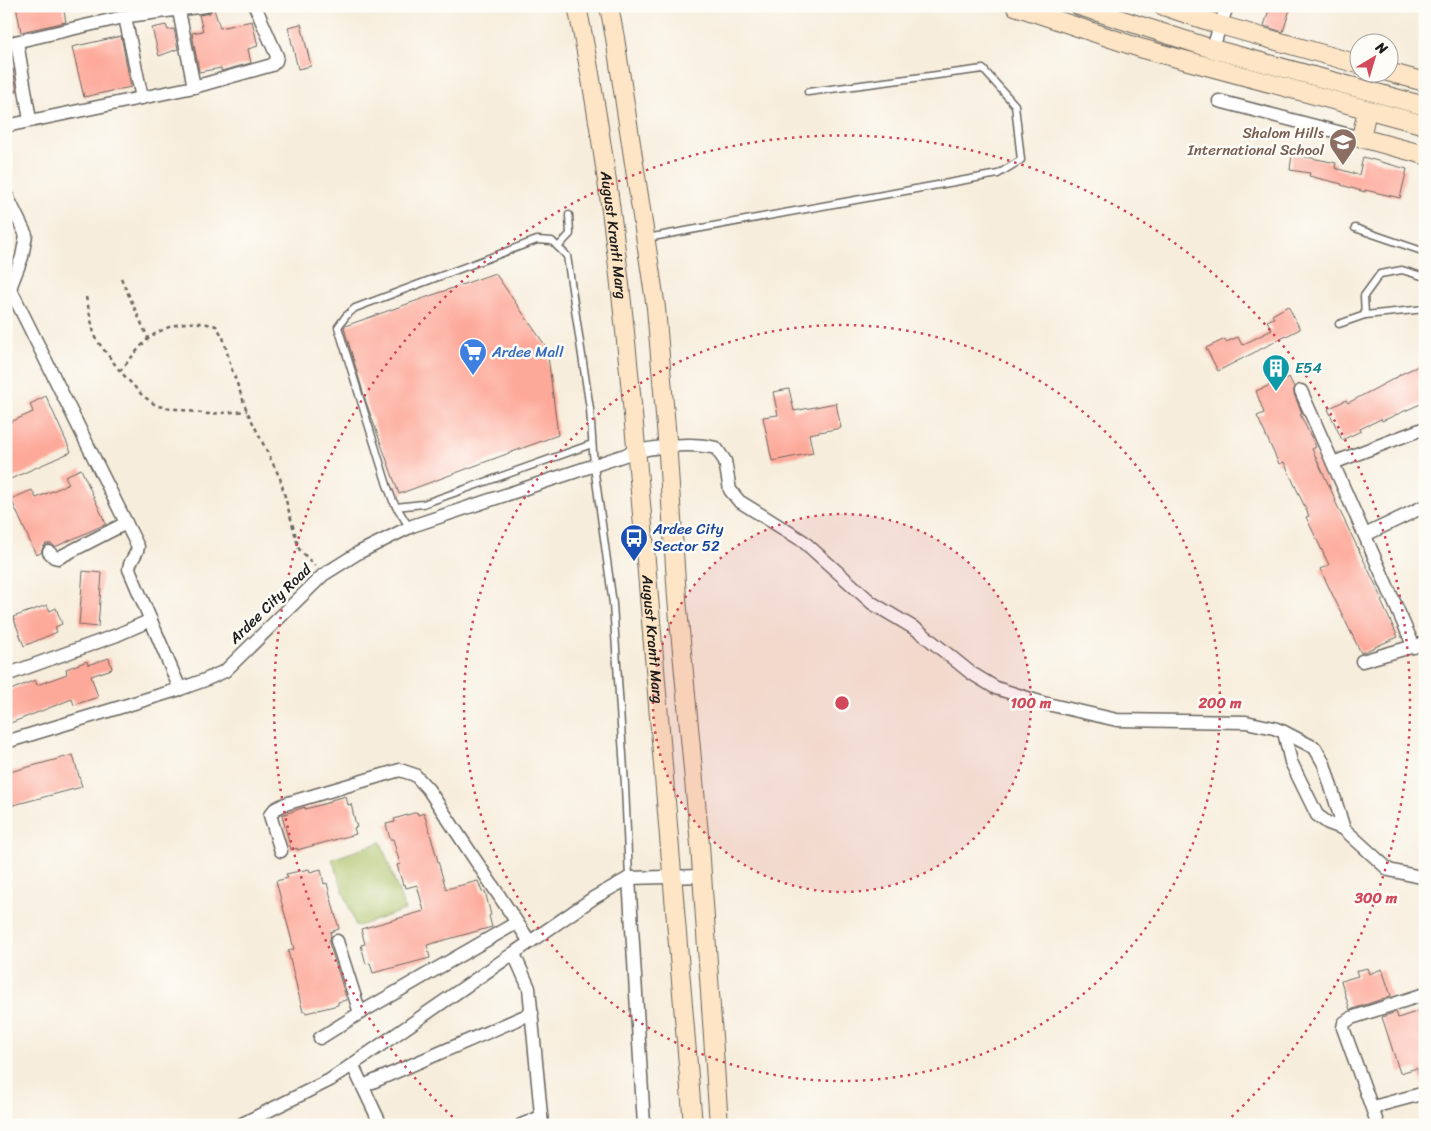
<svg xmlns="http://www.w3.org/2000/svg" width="1431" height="1131" font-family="Sriracha,sans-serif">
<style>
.green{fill:#acc166;stroke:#646e41}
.building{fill:#fda99a}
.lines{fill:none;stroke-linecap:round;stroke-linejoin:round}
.lane-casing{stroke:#69655f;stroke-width:9}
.street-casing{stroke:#69655f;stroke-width:15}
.secondary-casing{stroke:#69655f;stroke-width:20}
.path{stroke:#69655f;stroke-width:2.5;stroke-dasharray:4 4;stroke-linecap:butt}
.lane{stroke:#fff;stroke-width:6}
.street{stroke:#fff;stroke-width:12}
.secondary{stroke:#fde5c5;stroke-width:18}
.ring{fill:none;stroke:#d1495b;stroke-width:2.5;stroke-dasharray:2.5 5}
.labels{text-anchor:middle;stroke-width:5;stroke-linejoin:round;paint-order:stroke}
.education-label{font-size:15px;fill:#785e54;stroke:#fdfcf7;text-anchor:end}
.street-label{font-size:15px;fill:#1c1c1c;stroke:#fdfcf7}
.shop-label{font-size:15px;fill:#366cbe;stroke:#fdfcf7;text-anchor:start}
.culture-label{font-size:15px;fill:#0d838f;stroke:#fdfcf7;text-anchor:start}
.transit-label{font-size:15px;fill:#164399;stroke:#fdfcf7;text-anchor:start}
.centre{fill:#d1495b;stroke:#fdfcf7;stroke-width:2.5}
.ring-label{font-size:15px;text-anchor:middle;font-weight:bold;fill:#d1495b;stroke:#fdfcf7;stroke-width:5;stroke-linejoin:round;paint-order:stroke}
</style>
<rect width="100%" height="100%" fill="#fdfcf7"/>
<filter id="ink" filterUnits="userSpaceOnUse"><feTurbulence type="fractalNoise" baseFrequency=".02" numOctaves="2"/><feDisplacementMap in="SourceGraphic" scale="10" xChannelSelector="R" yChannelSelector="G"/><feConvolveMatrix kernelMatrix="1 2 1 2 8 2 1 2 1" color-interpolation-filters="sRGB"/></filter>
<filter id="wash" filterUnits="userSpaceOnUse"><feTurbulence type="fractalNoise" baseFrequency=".0096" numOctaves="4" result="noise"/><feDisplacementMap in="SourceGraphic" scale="20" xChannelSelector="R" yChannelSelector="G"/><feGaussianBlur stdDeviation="1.12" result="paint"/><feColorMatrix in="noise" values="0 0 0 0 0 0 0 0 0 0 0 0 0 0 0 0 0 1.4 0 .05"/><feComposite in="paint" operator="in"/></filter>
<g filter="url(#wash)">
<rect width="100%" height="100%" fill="#f7eddc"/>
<!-- green -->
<path class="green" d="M381,842L405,910L356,927L332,859Z"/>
<g id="blocks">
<!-- building -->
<g class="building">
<path d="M16,6H63L66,22L21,32Z"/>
<path d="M213,6L220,28L252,21L258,46L248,49L251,63L221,71V68L199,72L192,33L203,31L199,15L210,13Z"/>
<path d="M1270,6H1291L1283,32L1264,26Z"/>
<path d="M301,24L311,66L298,69L288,27Z"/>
<path d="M166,25L168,30L174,29L178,49L159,56L152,28Z"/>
<path d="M121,36L131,87L84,97L72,47Z"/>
<path d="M13,69L17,91L6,93V71Z"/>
<path d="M1292,154L1336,163L1335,168L1359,175L1363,157L1407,169L1400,198L1365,190V192L1341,185L1342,184L1309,176L1310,173L1290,170Z"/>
<path d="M495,273L547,348L558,435L399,494L366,402L344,328L345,326Z"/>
<path d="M1288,306L1300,329L1218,371L1206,348L1225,339L1226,342L1238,337L1242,345L1272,330L1267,321L1274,318L1272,315Z"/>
<path d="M1425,363V402L1382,421L1381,419L1360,429L1361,431L1342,440L1328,409L1346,400L1348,403L1399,376V375Z"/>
<path d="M1289,377L1294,387V394L1302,413L1300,414L1316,447L1312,449L1336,501H1335L1383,600L1381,601L1398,637L1361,653L1320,569L1329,565L1306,517L1309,516L1284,462L1279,464L1257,416L1264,413L1256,391Z"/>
<path d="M789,389L794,411L836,403L841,428L809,434L813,453L772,461L763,417L778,415L773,392Z"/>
<path d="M46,396L71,452L6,481V424L33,412L30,404Z"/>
<path d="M81,469L106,524L55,547L52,544H46L43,547L41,553L36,555L11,499L32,490L36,498L69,484L65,476Z"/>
<path d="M83,571L102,573L98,627L79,625Z"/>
<path d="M47,605L50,611L56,608L62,624L55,627L57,632L24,646L13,617Z"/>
<path d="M109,658L112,669L91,676L98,697L74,705L72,699L8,724L6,719V692L35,680L37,685L67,674L66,669L87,661L88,665Z"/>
<path d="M73,755L82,787L6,807V773Z"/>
<path d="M346,796L348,805L351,804L355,821L357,827L354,828L356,834L297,850V848L291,850L282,815L305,807V809L331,802V800Z"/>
<path d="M417,812L418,815L424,813L446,889L478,881L482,892L485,891L491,915L489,916L492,927L427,945L430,958L373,973L370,963L366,964L361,945L365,944L361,929L424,911L417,885L406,888L405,884L403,885L397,865L400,864L393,839H390L386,824L395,822L394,819Z"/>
<path d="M309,869L310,872L321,869L324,884L327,883L339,929L330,932L331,935L329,943L347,1000L338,1002V1005L306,1013L305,1011L303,1012L288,951L294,949L276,881L288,878L286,874Z"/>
<path d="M1367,968L1369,974L1382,969L1391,996L1350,1010L1341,981L1358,976L1356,971Z"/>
<path d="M1425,1009V1085H1422L1417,1068L1400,1073L1382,1017L1396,1012L1398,1018Z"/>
</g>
</g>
</g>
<g filter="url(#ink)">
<use href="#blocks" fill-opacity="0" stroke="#69655f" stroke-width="1"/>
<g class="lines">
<!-- lane casing -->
<g class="lane-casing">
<g id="lane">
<path d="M1355,228L1425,252"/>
<path d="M647,238L998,174L1021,160L1015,105L983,69L808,92"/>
<path d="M558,247L570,234L569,215"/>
<path d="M1365,315L1364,296L1380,274L1402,270L1425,277"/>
<path d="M1339,324L1365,315L1425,309"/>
<path d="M396,507L423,504L592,444"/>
<path d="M409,527L393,501L387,485L338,327L346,316L355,308L537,240L552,241L567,256L590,409L594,466L613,604L625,785L629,878"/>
</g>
</g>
<!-- street casing -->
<g class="street-casing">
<g id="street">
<path d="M179,11L194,87"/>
<path d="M125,17L142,98"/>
<path d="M1223,18L1227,6"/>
<path d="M17,42L30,120"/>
<path d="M6,44L128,16L205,6"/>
<path d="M1213,49L1220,25"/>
<path d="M1219,101L1361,138"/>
<path d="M6,126L194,87L272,65L276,61L277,56L255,6"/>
<path d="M6,194L26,235L22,257L10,288L138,547C137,555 129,561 129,569L180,689"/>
<path d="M1301,391L1414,647"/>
<path d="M1333,463L1425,428"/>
<path d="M1365,535L1425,506"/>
<path d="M49,552L54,557L58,558L126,523"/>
<path d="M1362,661L1425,643"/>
<path d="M6,675L117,635L151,620"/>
<path d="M1284,732L1291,762L1317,815L1328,823L1344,829"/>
<path d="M6,742L180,689L205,680L225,671L323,575L358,553L412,526L637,451C663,446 690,442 716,448L725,461L730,490L739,501L803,541L872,603L919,631L971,673L996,688L1043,703L1117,720L1246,722L1274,728L1284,732L1315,748L1324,764L1344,829L1389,870L1425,878"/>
<path d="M281,851L270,815L275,809L285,804L400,770L415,775L428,789L530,942"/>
<path d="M629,878L644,1125"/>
<path d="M337,941L360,1013"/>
<path d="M514,954L529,988L542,1125"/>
<path d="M320,1038L360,1013L516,923"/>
<path d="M353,1066L381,1125"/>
<path d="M363,1086L532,1013"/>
<path d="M1373,1107L1425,1093"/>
<path d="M240,1125L330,1080L595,897L629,878L702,876"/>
<path d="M521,1125L541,1117"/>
<path d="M1378,1125L1343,1028L1344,1023L1351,1018L1425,994"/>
</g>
</g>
<!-- secondary casing -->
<g class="secondary-casing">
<g id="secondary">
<path id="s1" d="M577,6C615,189 630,375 646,561C662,749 678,937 693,1125"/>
<path d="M609,6L615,38L656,308L667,439L677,598L700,845L719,1125"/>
<path d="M1015,6L1140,48L1425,125"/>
<path d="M1079,6L1213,49L1425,106"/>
<path d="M1163,6L1220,25L1358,64"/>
<path d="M1388,72L1425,82"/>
<path d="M1367,110L1361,138L1425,155"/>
</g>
</g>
<!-- path -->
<g class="path">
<path d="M121,278L148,338"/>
<path d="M86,297L95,338L120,371L142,395L157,406L208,414L247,411"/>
<path d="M120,371C129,361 140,346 149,338C170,323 191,319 216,326L223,337L231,367L247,411L280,478L299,549L315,566"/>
</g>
<!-- lane -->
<use href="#lane" class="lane"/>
<!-- street -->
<use href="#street" class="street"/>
<!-- secondary -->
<use href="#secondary" class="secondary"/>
</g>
</g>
<!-- distance rings -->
<circle cx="842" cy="703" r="189" fill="#d1495b" fill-opacity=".12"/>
<g class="ring">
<circle cx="842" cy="703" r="189"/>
<circle cx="842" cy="703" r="378"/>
<path d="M458 1122A568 568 0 1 1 1226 1122"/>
</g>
<!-- icons -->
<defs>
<g id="school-pin" transform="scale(1.4375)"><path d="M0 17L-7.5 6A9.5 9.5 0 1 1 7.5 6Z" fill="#8d6e63" stroke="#fdfcf7"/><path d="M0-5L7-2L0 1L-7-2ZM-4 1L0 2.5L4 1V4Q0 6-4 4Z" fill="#fff"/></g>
<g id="supermarket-pin" transform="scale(1.4375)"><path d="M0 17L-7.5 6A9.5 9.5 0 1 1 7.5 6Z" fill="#3f7fe0" stroke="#fdfcf7"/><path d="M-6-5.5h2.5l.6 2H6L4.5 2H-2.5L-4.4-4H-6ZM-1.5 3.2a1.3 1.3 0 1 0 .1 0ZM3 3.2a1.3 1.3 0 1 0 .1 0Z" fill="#fff"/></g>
<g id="building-pin" transform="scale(1.4375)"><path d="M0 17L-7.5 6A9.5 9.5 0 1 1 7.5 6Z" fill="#0f9aa8" stroke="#fdfcf7"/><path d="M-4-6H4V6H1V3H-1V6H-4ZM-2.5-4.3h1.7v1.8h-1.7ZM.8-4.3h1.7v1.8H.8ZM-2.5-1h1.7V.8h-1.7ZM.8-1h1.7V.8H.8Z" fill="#fff"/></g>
<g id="bus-pin" transform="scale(1.4375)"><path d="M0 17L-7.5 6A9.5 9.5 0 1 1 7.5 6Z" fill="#1a4fb4" stroke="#fdfcf7"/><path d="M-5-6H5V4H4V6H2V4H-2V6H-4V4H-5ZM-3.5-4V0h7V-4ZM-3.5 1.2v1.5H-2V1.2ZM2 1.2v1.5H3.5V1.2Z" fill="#fff"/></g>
</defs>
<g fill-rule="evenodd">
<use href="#school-pin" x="1343" y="142"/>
<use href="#supermarket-pin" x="473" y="352"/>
<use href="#building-pin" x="1276" y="368"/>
<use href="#bus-pin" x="634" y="538"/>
</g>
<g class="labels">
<!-- education labels -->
<g class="education-label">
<text x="1324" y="138">Shalom Hills<tspan x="1324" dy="17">International School</tspan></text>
</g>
<!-- street labels -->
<g class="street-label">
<text dy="5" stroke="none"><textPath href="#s1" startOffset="232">August Kranti Marg</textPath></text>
<text transform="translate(270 604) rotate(-44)" y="5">Ardee City Road</text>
<text dy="5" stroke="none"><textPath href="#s1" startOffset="638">August Kranti Marg</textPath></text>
</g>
<!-- shop labels -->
<g class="shop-label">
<text x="492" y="357">Ardee Mall</text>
</g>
<!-- culture labels -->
<g class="culture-label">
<text x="1295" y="373">E54</text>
</g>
<!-- transit labels -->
<g class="transit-label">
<text x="653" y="534">Ardee City<tspan x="653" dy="17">Sector 52</tspan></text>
</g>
</g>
<circle cx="842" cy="703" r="8" class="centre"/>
<g class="ring-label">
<text x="1031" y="708">100 m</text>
<text x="1220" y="708">200 m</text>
<text x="1376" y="903">300 m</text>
</g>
<!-- margin -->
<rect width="1431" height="1131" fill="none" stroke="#fdfcf7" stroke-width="25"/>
<!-- north arrow -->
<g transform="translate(1374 58) rotate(38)"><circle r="24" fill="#fdfcf7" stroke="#a3a29f"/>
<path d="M0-4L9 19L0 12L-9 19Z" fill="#d1495b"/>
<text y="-8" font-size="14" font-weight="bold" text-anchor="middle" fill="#1c1c1c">N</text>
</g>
</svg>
